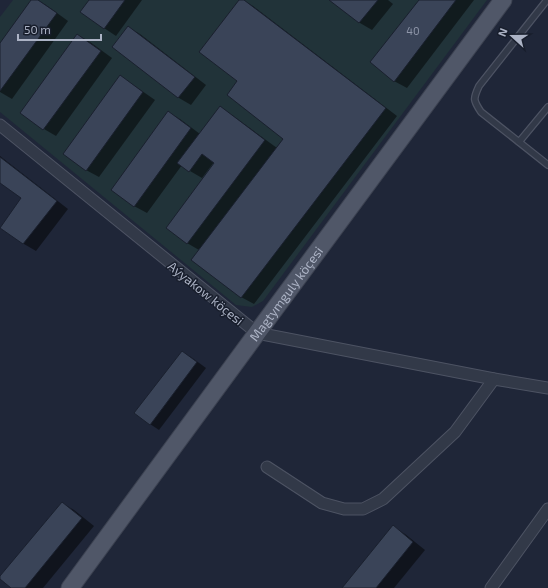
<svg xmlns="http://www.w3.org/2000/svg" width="548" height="588" font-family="'Exo 2',sans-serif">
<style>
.green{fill:#213339}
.shadow{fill:#0007}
.building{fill:#3a4458;stroke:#1a202e}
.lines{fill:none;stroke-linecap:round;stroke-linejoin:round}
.service-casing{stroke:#4d5363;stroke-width:8}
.minor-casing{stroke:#4d5363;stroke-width:13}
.primary-casing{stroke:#3c4251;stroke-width:19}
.service{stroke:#323948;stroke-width:5.5}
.minor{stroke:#323948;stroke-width:11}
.primary{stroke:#505768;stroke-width:17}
.labels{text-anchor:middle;stroke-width:3;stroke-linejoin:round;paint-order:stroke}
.number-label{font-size:11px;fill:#9097aa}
.street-label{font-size:13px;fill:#acb3c5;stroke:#181e2c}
</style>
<rect width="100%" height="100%" fill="#1f2638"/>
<!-- green -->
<path class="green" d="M13,0H487L263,301L252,307L236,305L0,112V17Z"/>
<!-- shadow -->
<g class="shadow">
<path d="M32,0H38L46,5L68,21L12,99L0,92V44Z"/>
<path d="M91,0H142L116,36L104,28Z"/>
<path d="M240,0H243L253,6L397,116L254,304L241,297L199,250L187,243L216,163L214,162L202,178L190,171L182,165L147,213L134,206L168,112L180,119L200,134L220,108L232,115L277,148L285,138L239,81Z"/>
<path d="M331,0H388L393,4L372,30L360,23Z"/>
<path d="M420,0H474L407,88L394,81Z"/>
<path d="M128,27L140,34L206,85L191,105L179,98L113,47Z"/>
<path d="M78,35L90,42L112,58L56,136L44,129L21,113Z"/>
<path d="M120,76L132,84L155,100L99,177L86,170Z"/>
<path d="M0,156L68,209L36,251L24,244L2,227L23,198L0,181Z"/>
<path d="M182,352L191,357L206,368L159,430L150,424Z"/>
<path d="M62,503L74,510L94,526L43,588H13Z"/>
<path d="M393,527L405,534L425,550L394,588H343Z"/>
</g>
<!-- building -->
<g class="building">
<path d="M31,0H38L57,13L0,91V43Z"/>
<path d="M89,0H125L104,29L80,12Z"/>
<path d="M239,0H244L386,108L241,298L191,260L283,139L227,95L237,81L199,52Z"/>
<path d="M329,0H378L359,23Z"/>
<path d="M419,0H456L394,82L370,62Z"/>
<path d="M128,26L195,77L178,98L112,47Z"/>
<path d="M77,34L101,51L43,130L20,113Z"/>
<path d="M120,75L143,92L86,171L63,154Z"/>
<path d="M220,106L265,140L187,244L166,228L214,163L202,154L189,172L177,163Z"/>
<path d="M168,111L191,128L134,207L111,190Z"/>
<path d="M0,157L57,201L23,244L0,228L21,198L0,183Z"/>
<path d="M182,351L197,362L150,425L134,413Z"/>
<path d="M62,502L82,518L25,588H11L0,579V576Z"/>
<path d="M393,525L413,542L376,588H342Z"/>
</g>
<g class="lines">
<!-- service casing -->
<g class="service-casing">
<g id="service">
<path d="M547,0L479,86C473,99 473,100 481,112L548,165"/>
<path d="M519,142L548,107"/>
</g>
</g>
<!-- minor casing -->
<g class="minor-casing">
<g id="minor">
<path d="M0,125L257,333L494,379L548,388"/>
<path d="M267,467L322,503L344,509H363L383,499L455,432L494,379"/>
<path d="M491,588L548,509"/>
</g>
</g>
<!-- primary casing -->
<g class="primary-casing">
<g id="primary">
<path id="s1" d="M70,588L257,333L503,0"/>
</g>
</g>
<!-- service -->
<use href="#service" class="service"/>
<!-- minor -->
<use href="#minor" class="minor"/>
<!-- primary -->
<use href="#primary" class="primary"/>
</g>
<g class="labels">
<!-- number labels -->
<g class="number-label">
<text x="413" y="35">40</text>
</g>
<!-- street labels -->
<g class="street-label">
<text transform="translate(206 293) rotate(39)" y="5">Aýyakow köçesi</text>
<text dy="5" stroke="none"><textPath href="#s1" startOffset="365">Magtymguly köçesi</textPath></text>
</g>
</g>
<!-- north arrow -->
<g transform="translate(512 36) rotate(291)" stroke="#181e2c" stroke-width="3" paint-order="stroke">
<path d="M0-3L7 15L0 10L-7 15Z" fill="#acb3c5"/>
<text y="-6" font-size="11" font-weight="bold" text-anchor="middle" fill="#acb3c5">N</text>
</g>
<!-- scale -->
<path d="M18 34v6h83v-6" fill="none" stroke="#acb3c5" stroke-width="2"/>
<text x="24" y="34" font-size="12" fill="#acb3c5" stroke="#181e2c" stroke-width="3" paint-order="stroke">50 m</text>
</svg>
